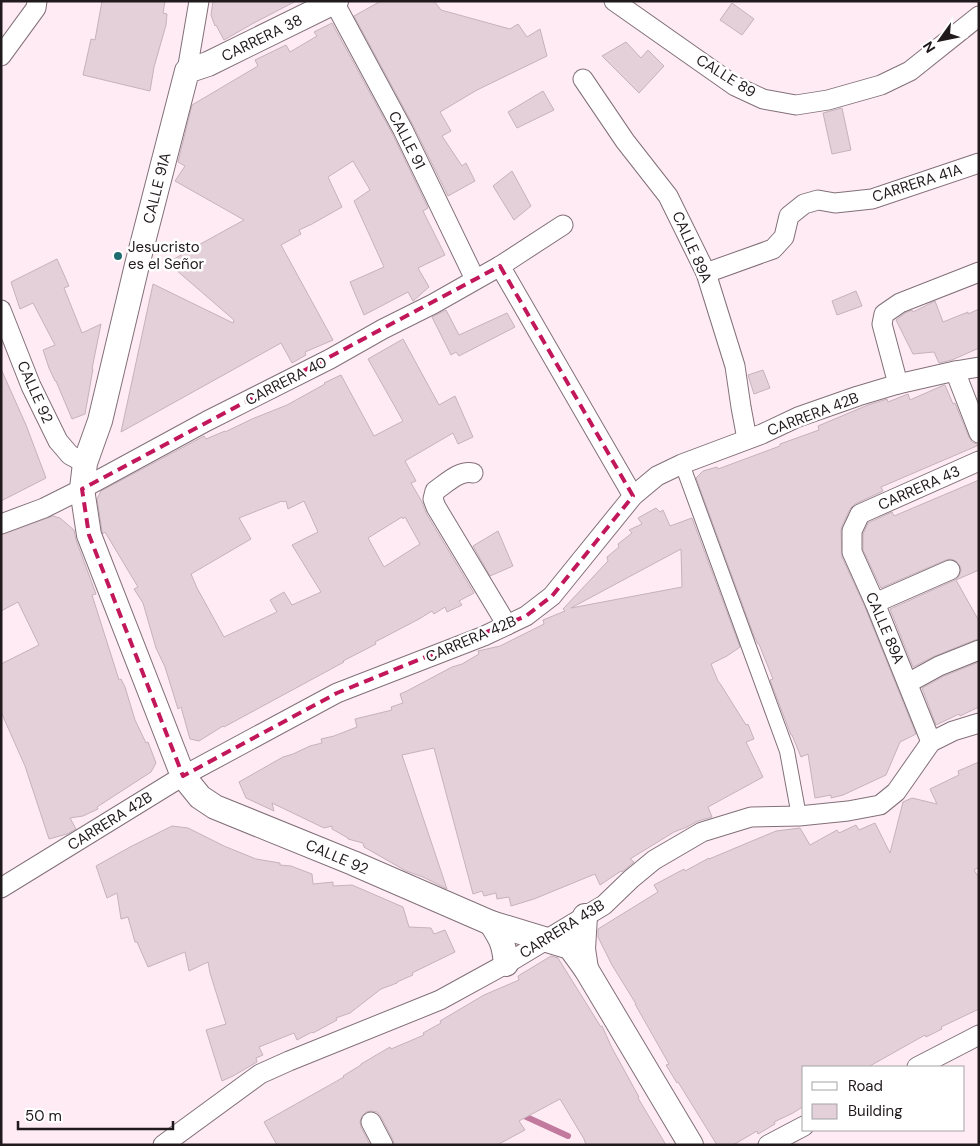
<svg xmlns="http://www.w3.org/2000/svg" width="980" height="1146" font-family="'DM Sans',sans-serif">
<style>
.lines{fill:none;stroke-linecap:round;stroke-linejoin:round}
.stream{stroke:#c2799e;stroke-width:6}
.building{fill:#e4d0d9;stroke:#c5b2bb;fill-rule:evenodd}
.pedestrian-casing{stroke:#827078;stroke-width:16}
.minor-casing{stroke:#827078;stroke-width:21}
.tertiary-casing{stroke:#827078;stroke-width:26}
.pedestrian{stroke:#fff;stroke-width:14}
.minor{stroke:#fff;stroke-width:19}
.tertiary{stroke:#fff;stroke-width:24}
.marked{fill:none;stroke:#c2185b;stroke-width:4;stroke-dasharray:10 6;stroke-linejoin:round}
.poi-dot{fill:#206c6f;stroke:#fff;stroke-width:2}
.labels{text-anchor:middle;stroke-width:5;stroke-linejoin:round;paint-order:stroke}
.street-label{font-size:15px;fill:#211a1d;stroke:#fff}
.poi-label{font-size:15px;fill:#211a1d;stroke:#fff;text-anchor:start}
</style>
<rect width="100%" height="100%" fill="#ffebf4"/>
<g class="lines">
<!-- stream -->
<path class="stream" d="M520,1114L568,1136"/>
</g>
<!-- building -->
<g class="building">
<path d="M102,1H165L163,13L167,14L166,25L154,67L150,91L83,75L91,39L95,40Z"/>
<path d="M213,1H296L252,24L224,40L216,25L215,26L211,15Z"/>
<path d="M381,1H434L441,10L510,29L518,24L527,37L540,29L547,56L477,90L440,112L451,131L442,136L462,166L466,163L475,181L448,196L413,125L354,16Z"/>
<path d="M732,3L754,19L742,35L720,20Z"/>
<path d="M332,23L393,135L428,208L423,211L445,255L418,268L429,287L413,301L408,292L364,315L350,282L384,267L354,201L370,190L353,161L328,177L342,207L312,224L299,230L301,234L281,245L333,340L305,352L306,355L292,363L281,343L121,432L153,284L233,323L234,320L168,263L184,253L244,220L175,181L185,166L178,162L192,105L258,66L255,60L286,45L290,52L317,36L314,32Z"/>
<path d="M626,42L641,58L648,50L664,66L639,93L602,56Z"/>
<path d="M543,91L554,110L517,128L508,112Z"/>
<path d="M842,108L851,150L832,154L823,113Z"/>
<path d="M512,171L531,206L514,220L493,186Z"/>
<path d="M57,259L69,286L64,288L82,333L101,324L92,369H93L85,414L72,419L56,381H55L49,368L43,350L55,345L33,303L20,309L11,282Z"/>
<path d="M856,291L862,306L837,315L832,301Z"/>
<path d="M935,301L943,322L968,312V314L979,309V348L952,360L939,363L934,352L913,354L896,320L905,313L912,310L913,312Z"/>
<path d="M446,310L459,335L507,313L515,327L459,356L456,352L451,355L432,317Z"/>
<path d="M403,339L439,405L455,396L473,437L458,444L453,433L405,461L416,481L411,483L422,502L426,513L474,593L459,601L462,605L447,612L445,607L434,614L432,611L419,619L375,642L376,644L343,661L344,662L224,727L223,726L199,741L190,739L181,707L178,709L165,667L156,648L143,603L134,589L138,587L105,532L103,534L102,531L97,499L101,491L204,436L206,439L225,431V432L252,419L287,405L325,384L324,383L341,375L374,436L403,421L368,359ZM282,501L283,502L286,501L288,509L304,501L318,532L292,545L321,592L292,605L284,592L270,600L277,612L224,637L197,588L191,574L251,539L239,518ZM402,517L403,519L405,517L420,544L384,567L368,538Z"/>
<path d="M1,369L26,425L46,478L1,501Z"/>
<path d="M763,370L770,388L754,394L748,375Z"/>
<path d="M944,385H945L953,404L955,403L969,437L972,442L979,445L881,487L883,491L855,504L850,509L842,526L841,531L842,557L865,607L916,734L900,742L886,775L843,795L831,798V795L815,798L808,754L801,757L792,735H791L770,680L773,679L759,644H758L754,636L696,478L703,471L717,467L718,469L780,446V444L819,430L818,426L868,405L887,399L888,402L908,394L910,400Z"/>
<path d="M979,480V570L956,580L979,621V639L975,640L935,656L913,667L890,609L955,580L959,576L961,571L960,566L956,561L951,559L946,560L881,588L863,550V534L868,523L892,512L894,516Z"/>
<path d="M656,508L660,512L663,510L670,526L692,518L740,647L727,656L711,664L718,681L721,685L746,725L748,724L754,739L746,742L763,777L708,807L712,817L698,821L687,827L674,832L630,859L634,862L622,872L621,871L600,885L595,874L534,899L511,906L509,897L497,899L496,893L484,896L482,891L473,894L434,748L402,755L447,889L423,877L406,871L364,847L363,843L348,839V838L332,829V826L324,828L272,803L274,811L246,798L239,782L283,757L293,754L310,746L322,743L321,739L334,736L357,727L355,719L392,710L391,707L403,703L400,694L407,691L452,667L462,664L479,654L478,651L500,646L544,624L543,620L565,611L563,609L608,561L607,557L619,547L618,544L632,533L629,530L642,524L638,518ZM681,549L682,587L571,608Z"/>
<path d="M53,516L60,518L74,530L76,540L96,594L92,595L119,680L121,679L125,687L135,720L146,743L148,742L156,763L151,772L97,807L98,809L83,816L70,818L76,829L67,834L49,839L25,766L1,712V664L39,645L18,602L1,611V535Z"/>
<path d="M498,531L513,566L490,576L473,546Z"/>
<path d="M979,662V707L960,716L959,714L936,725L922,688L944,676Z"/>
<path d="M979,762V867L974,870L979,878V1009L941,1027L942,1029L926,1037L925,1035L868,1067H804V1106L793,1113L774,1122L775,1124L758,1134L757,1131L733,1145H717L678,1082L677,1083L666,1065L669,1064L635,1004H636L612,965L598,937V929L658,892L654,885L684,869L685,871L709,858V859L752,841L776,831L800,828L810,845L837,830L839,833L856,825L859,830L875,823L890,853L903,802L912,798L937,804L930,789L959,775L958,771Z"/>
<path d="M172,826L188,828L224,846L256,859L280,863V865L291,866L312,874L313,884L333,882V886L352,885L403,907L409,927L431,928L434,934L445,930L455,952L412,973L413,975L397,982V983L381,989L350,1013L336,1018L337,1020L313,1033L312,1032L297,1040L294,1033L259,1047L263,1055L256,1058L257,1062L233,1076L222,1081L206,1030L226,1024L210,973L208,962L189,971L185,952L148,967L137,942H135L128,917L121,919L117,893L107,898L96,866L130,847Z"/>
<path d="M551,956L558,958L601,1027L602,1026L612,1048L639,1097L638,1098L666,1145H586L584,1139L560,1099L519,1121L525,1130L497,1145H394L393,1140L381,1117L377,1112L371,1111L366,1112L362,1116L360,1122L361,1127L370,1145H277L264,1122L344,1077L343,1076L361,1065V1064L390,1047L391,1049L424,1035L423,1033L441,1023L440,1021L484,995L519,980L518,976Z"/>
</g>
<g class="lines">
<!-- pedestrian casing -->
<g class="pedestrian-casing">
<path id="pedestrian" d="M682,464L787,751L799,816"/>
</g>
<!-- minor casing -->
<g class="minor-casing">
<g id="minor">
<path d="M614,1L735,86L763,99L796,105L828,100L881,85L910,71L979,16"/>
<path d="M334,2L403,130L475,279"/>
<path d="M1,56L36,8L37,1"/>
<path d="M187,71L199,1"/>
<path d="M583,79L625,141L668,196L706,273L735,366L741,407L747,439"/>
<path d="M500,266L633,496"/>
<path d="M706,273L773,249L784,237L789,216L804,204L818,200L835,203L872,199L979,163"/>
<path d="M1,310L31,386L58,441L70,455L85,463"/>
<path d="M955,371L979,433"/>
<path d="M898,384L882,324L884,314L900,303L979,272"/>
<path d="M473,473C459,470 447,483 435,491L433,499L436,507L507,625"/>
<path d="M1,524L44,508L82,489L207,421L330,359L383,329L433,304L500,266L563,225"/>
<path d="M875,603L950,570"/>
<path d="M908,683L939,666L979,650"/>
<path d="M931,742L875,603L852,552V531L860,514L979,461"/>
<path d="M1,888L183,776L337,693L484,636L526,616L552,596L633,496L657,476L682,464L762,434L798,417L858,396L898,384L955,371L979,367"/>
<path d="M917,1067L979,1035"/>
<path d="M371,1122L383,1145"/>
<path d="M163,1145L260,1074L289,1061L440,1000L511,961L604,905L631,879L654,860L702,832L751,817L799,816L848,811L880,805L896,792L931,742L953,731L979,723"/>
<path d="M768,1145L804,1126"/>
</g>
</g>
<!-- tertiary casing -->
<g class="tertiary-casing">
<g id="tertiary">
<path d="M336,1L208,64L187,71L137,265L100,421L85,463L82,489L89,535L183,776L200,797L215,807L353,863L491,923L570,947L586,969L691,1145"/>
<path d="M585,916L583,949L586,969"/>
<path d="M491,923C502,940 504,944 506,964"/>
</g>
</g>
<!-- pedestrian -->
<use href="#pedestrian" class="pedestrian"/>
<!-- minor -->
<use href="#minor" class="minor"/>
<!-- tertiary -->
<use href="#tertiary" class="tertiary"/>
</g>
<!-- marked area -->
<path class="marked" d="M500,266L633,496L552,596L526,616L337,693L183,776L89,535L82,489Z"/>
<!-- markers -->
<circle class="poi-dot" cx="118" cy="256" r="5"/>
<g class="labels">
<!-- street labels -->
<g class="street-label">
<text transform="translate(262 38) rotate(-26)" y="5">CARRERA 38</text>
<text transform="translate(726 76) rotate(32)" y="5">CALLE 89</text>
<text transform="translate(407 140) rotate(63)" y="5">CALLE 91</text>
<text transform="translate(917 183) rotate(-18)" y="5">CARRERA 41A</text>
<text transform="translate(157 188) rotate(-76)" y="5">CALLE 91A</text>
<text transform="translate(692 247) rotate(66)" y="5">CALLE 89A</text>
<text transform="translate(286 381) rotate(-27)" y="5">CARRERA 40</text>
<text transform="translate(35 392) rotate(66)" y="5">CALLE 92</text>
<text transform="translate(813 414) rotate(-21)" y="5">CARRERA 42B</text>
<text transform="translate(919 488) rotate(-24)" y="5">CARRERA 43</text>
<text transform="translate(885 628) rotate(67)" y="5">CALLE 89A</text>
<text transform="translate(471 639) rotate(-23)" y="5">CARRERA 42B</text>
<text transform="translate(110 821) rotate(-32)" y="5">CARRERA 42B</text>
<text transform="translate(337 857) rotate(23)" y="5">CALLE 92</text>
<text transform="translate(562 929) rotate(-32)" y="5">CARRERA 43B</text>
</g>
<!-- poi labels -->
<g class="poi-label">
<text x="128" y="252">Jesucristo<tspan x="128" dy="17">es el Señor</tspan></text>
</g>
</g>
<!-- border -->
<rect width="980" height="1146" fill="none" stroke="#211a1d" stroke-width="5"/>
<!-- legend -->
<rect x="802" y="1066" width="162" height="65" fill="#ffffff" stroke="#a6a3a5"/>
<rect x="812" y="1082" width="25" height="8" fill="#ffffff" stroke="#a6a3a5"/>
<text x="848" y="1091" font-size="15" fill="#211a1d">Road</text>
<rect x="812" y="1104" width="25" height="15" fill="#e4d0d9" stroke="#a6a3a5"/>
<text x="848" y="1116" font-size="15" fill="#211a1d">Building</text>
<!-- north arrow -->
<g transform="translate(940 40) rotate(237)" stroke="#ffffff" stroke-width="4" paint-order="stroke">
<path d="M0-4L9 19L0 12L-9 19Z" fill="#211a1d"/>
<text y="-8" font-size="14" font-weight="bold" text-anchor="middle" fill="#211a1d">N</text>
</g>
<!-- scale -->
<path d="M18 1121v8h155v-8" fill="none" stroke="#211a1d" stroke-width="2.5"/>
<text x="25" y="1121" font-size="15" fill="#211a1d" stroke="#ffffff" stroke-width="4" paint-order="stroke">50 m</text>
</svg>
